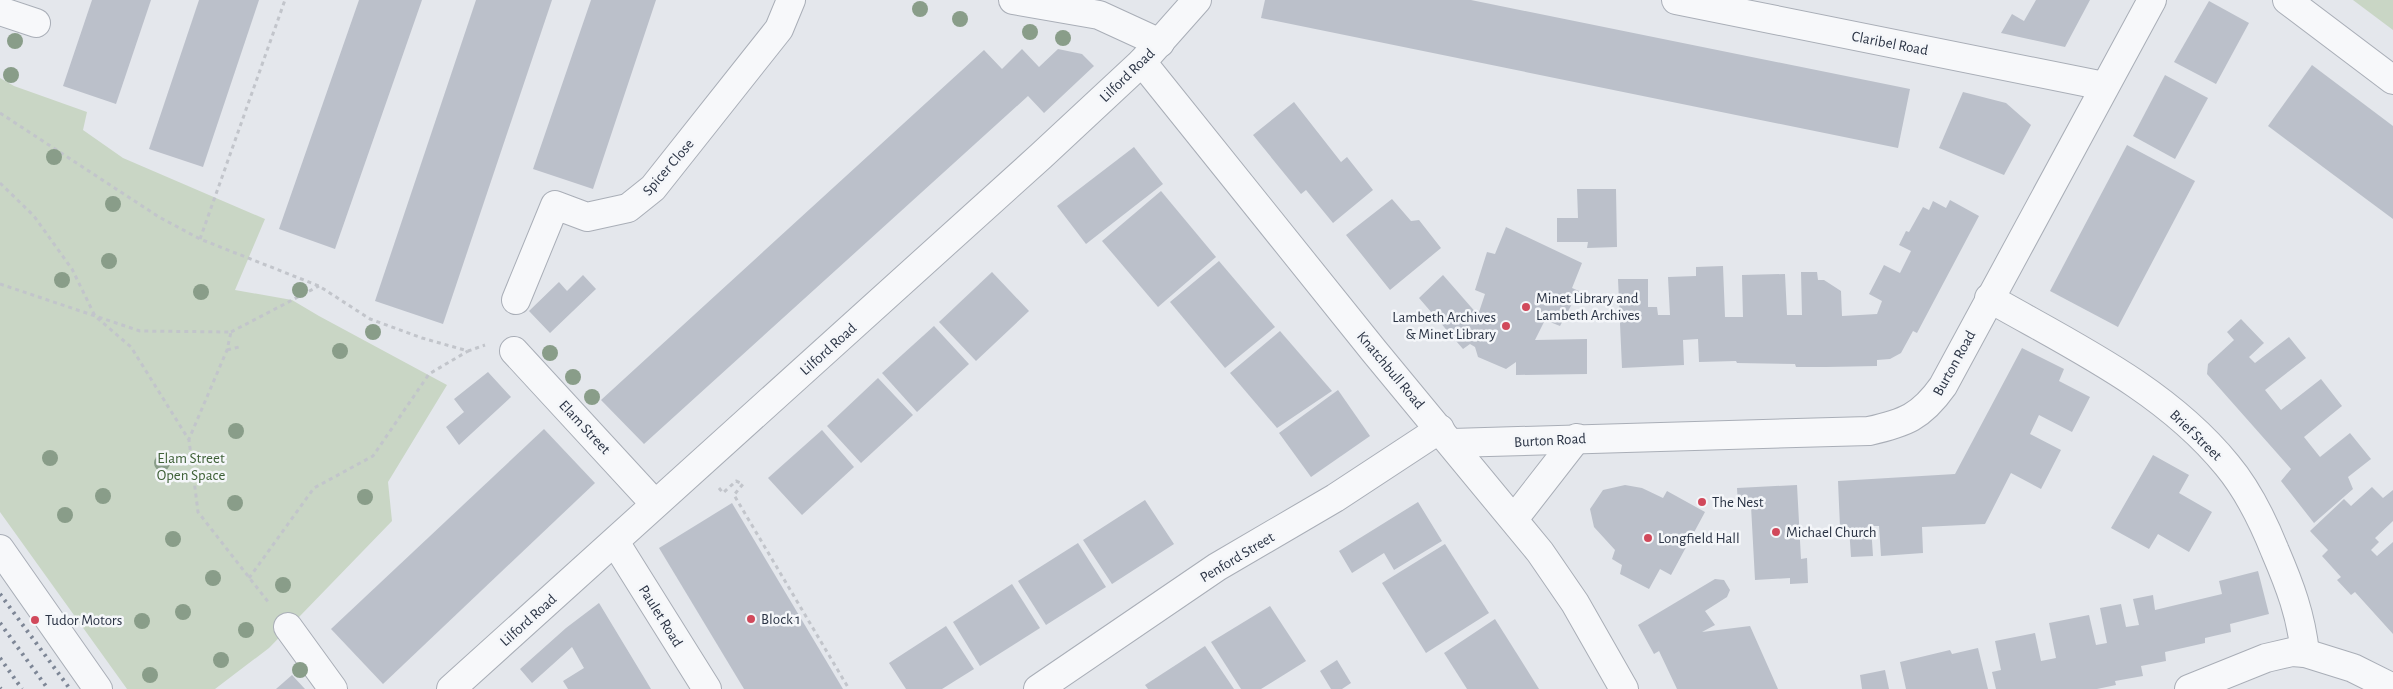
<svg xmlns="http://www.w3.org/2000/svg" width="2393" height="689" font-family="'Alegreya Sans',sans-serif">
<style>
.green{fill:#c9d6c5}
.building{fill:#bbc0ca}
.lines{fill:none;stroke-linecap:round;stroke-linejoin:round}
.minor-casing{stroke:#a9aeb7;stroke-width:30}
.path{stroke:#c2c5cb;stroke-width:3;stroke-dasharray:4 4;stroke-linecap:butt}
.minor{stroke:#f7f8fa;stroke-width:28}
.rail{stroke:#7d8696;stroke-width:4;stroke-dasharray:2.5 5;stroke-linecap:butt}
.tree{fill:#899d89}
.poi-dot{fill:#d1495b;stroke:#f4f6f9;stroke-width:2}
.labels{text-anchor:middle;stroke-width:5;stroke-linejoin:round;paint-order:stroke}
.street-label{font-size:15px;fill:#2b3445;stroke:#f4f6f9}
.poi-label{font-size:15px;fill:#2b3445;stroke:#f4f6f9;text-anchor:start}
.park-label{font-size:15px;fill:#3f6138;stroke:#f4f6f9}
</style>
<rect width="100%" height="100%" fill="#e4e7ec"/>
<!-- green -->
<g class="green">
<path d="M2353,0H2393V30Z"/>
<path d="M0,78L14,86L87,112L83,130L123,158L265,219L235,290L292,300L319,316L447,385L388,482L392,521L269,648L215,689H127L0,512Z"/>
</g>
<!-- building -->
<g class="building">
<path d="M92,0H151L116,104L63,86Z"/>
<path d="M199,0H259L203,167L149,149Z"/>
<path d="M359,0H422L335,249L279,229Z"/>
<path d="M476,0H552L443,324L375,301Z"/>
<path d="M591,0H656L593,189L533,169Z"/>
<path d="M1265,0H1471L1910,89L1898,148L1261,18Z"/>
<path d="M2036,0H2090L2065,47L2001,33L2012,14L2024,21Z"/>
<path d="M2209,1L2249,23L2216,84L2174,62Z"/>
<path d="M1022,49L1039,67L1058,49L1082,54L1094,66L1044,113L1028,96L644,444L601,400L984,50L1002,69Z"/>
<path d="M2312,65L2393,126V219L2268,126Z"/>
<path d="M2165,75L2208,98L2175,159L2133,136Z"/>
<path d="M1963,92L2006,103L2031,125L2004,175L1939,148Z"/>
<path d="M1294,102L1341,162L1347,157L1373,190L1333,223L1306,190L1301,194L1253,135Z"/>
<path d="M2127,145L2195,181L2118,327L2050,291Z"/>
<path d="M1134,147L1163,184L1086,244L1057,206Z"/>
<path d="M1577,189H1616L1617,247L1587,248L1588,242H1557V218H1578Z"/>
<path d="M1161,191L1216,257L1158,307L1102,241Z"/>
<path d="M1392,199L1411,221L1419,220L1441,248L1390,290L1346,235Z"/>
<path d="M1950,200L1979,216L1917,333L1913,331L1901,353L1890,359L1877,360V366L1826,367H1796L1795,364L1737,363L1736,361L1699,362L1698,339L1683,340L1684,365L1622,368L1618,279H1648V307H1657L1658,315H1670L1668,277L1696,276V267L1723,266L1725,317H1743L1742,275L1785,274L1787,315H1802L1801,272H1817L1818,280H1824L1841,291L1842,316L1877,314L1882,301L1869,294L1884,265L1900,273L1911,251L1899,245L1906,231L1909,232L1923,207L1929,210L1933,201L1946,208Z"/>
<path d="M1506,227L1582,263L1572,288L1579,291L1560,326L1545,320L1535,340L1587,339V374L1516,375V362L1506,369L1478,357L1475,347L1470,344L1463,349L1419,298L1443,275L1478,315L1485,294L1475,290L1487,252L1495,254Z"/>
<path d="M1219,261L1275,327L1225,368L1170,302Z"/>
<path d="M992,272L1029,311L976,361L939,322Z"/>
<path d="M583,275L596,289L550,333L529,311L559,282L567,291Z"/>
<path d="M2241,319L2264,343L2249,357L2255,363L2289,337L2306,358L2265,390L2281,410L2321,379L2342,406L2304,437L2320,457L2350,433L2371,459L2348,477L2353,489L2314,523L2281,481L2291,469L2207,374L2208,364L2234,340L2227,332Z"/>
<path d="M934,326L969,364L917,412L882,373Z"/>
<path d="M1280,331L1332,391L1277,428L1230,373Z"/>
<path d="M2022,348L2064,369L2059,381L2090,397L2072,432L2039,415L2030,434L2061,450L2041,489L2011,473L1985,524L1922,527L1923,553L1881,556L1879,526H1871L1873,556L1851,557L1849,527H1840L1838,481L1955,474Z"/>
<path d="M488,372L511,397L459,445L446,427L464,412L454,399Z"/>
<path d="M878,378L913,415L861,463L827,426Z"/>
<path d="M1338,390L1370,436L1311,477L1279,433Z"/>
<path d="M544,429L595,483L383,684L331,629Z"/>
<path d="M822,430L854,467L802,515L768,478Z"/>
<path d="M2153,455L2189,475L2179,493L2212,512L2189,552L2158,534L2149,549L2111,528Z"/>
<path d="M1625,485L1642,488L1663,498L1667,491L1705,512L1671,575L1660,569L1649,589L1620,574L1622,565L1612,559L1615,550L1594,527L1590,509L1603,490Z"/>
<path d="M1797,485L1801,559L1807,558L1808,583L1790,584V578L1755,580L1751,506L1738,507L1737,488Z"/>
<path d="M2372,487L2383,498L2393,490V521L2375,538L2379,542L2371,550L2377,556L2393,542V634L2355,592L2351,595L2337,580L2341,577L2322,556L2328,550L2310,531L2344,499L2351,506Z"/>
<path d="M1145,500L1174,544L1112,584L1083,540Z"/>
<path d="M1418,502L1442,541L1394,570L1384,553L1352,573L1339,551Z"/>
<path d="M732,503L843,689H744L659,548Z"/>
<path d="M1078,543L1106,587L1046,625L1018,581Z"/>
<path d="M1445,544L1489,613L1426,653L1382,583Z"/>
<path d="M2258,571L2269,614L2230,624L2231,632L2205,638V643L2165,652L2166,661L2141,666L2143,676L2115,681L2116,685L2097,689H1996L1992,672L2001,670L1995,641L2035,633L2041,661L2056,658L2049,623L2089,615L2096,645L2107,643L2100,608L2121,604L2126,627L2139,625L2133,599L2153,595L2155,610L2222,594L2219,581Z"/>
<path d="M1715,579L1724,580L1730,590L1727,597L1705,611L1715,625L1702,632L1750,626L1778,689H1677L1659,651L1654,654L1638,625Z"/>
<path d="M1012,584L1040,628L980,666L953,622Z"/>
<path d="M599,603L651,689H568L563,681L584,668L572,647L532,683L520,669L566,628Z"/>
<path d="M1270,606L1306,661L1261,689H1241L1211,642Z"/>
<path d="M1495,619L1519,657L1539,689H1467L1444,653Z"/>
<path d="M946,626L974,669L942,689H906L889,663Z"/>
<path d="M1205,646L1234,689H1148L1145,685Z"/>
<path d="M1978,648L1988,689H1906L1900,662L1950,650L1952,654Z"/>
<path d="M1337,660L1351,683L1342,689H1331L1320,671Z"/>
<path d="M1885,670L1889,689H1862L1860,675Z"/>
<path d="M292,675L305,689H276Z"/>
</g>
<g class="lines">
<!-- minor casing -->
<g class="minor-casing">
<g id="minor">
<path d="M1013,0L1099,15L1160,43"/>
<path d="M1676,0L2104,86"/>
<path d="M2287,0L2393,80"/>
<path d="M0,11L36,23"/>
<path d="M1142,62L1374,351L1540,552L1575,603L1624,689"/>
<path d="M1989,298C2073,346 2165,389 2227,465C2248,490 2263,521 2275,551C2290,586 2301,615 2305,653"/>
<path d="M516,300L555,205L587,217L628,208L653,188L779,29L791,0"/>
<path d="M514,351L655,504"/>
<path d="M1452,443L1869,431C1905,423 1921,417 1943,386L2152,0"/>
<path d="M1514,519L1577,438"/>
<path d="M615,542L707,689"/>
<path d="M0,549L98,689"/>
<path d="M288,627L333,689"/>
<path d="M451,689L1041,156L1142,62L1197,0"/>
<path d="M1038,689L1217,567L1335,498L1440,429"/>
<path d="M2189,689L2266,658L2292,652L2305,653L2353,668L2393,688"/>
</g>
</g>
<!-- path -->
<g class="path">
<path d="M0,113L159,217L200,239L319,286L370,319L422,338L468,351L485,345"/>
<path d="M0,183L34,216L72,269L95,316L131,347L189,440L198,512L269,603"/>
<path d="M200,239L285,0"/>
<path d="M0,284L140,331L231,332L227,350L189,439"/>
<path d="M231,332L319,286"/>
<path d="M227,350L239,347"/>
<path d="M719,488L723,493L736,481L743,484L734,495L849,689"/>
<path d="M249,578L314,488L373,456L429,374L468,351"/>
</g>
<!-- minor -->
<use href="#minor" class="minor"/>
<!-- rail -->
<g class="rail">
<path d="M0,594L70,689"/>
<path d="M0,623L48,689"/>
<path d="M0,658L22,689"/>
<path d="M0,688L1,689"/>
</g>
</g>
<!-- trees -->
<g class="tree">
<circle cx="920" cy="9" r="8"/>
<circle cx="960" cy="19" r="8"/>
<circle cx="1030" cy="32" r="8"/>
<circle cx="1063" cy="38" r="8"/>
<circle cx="15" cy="41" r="8"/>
<circle cx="11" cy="75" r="8"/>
<circle cx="54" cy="157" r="8"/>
<circle cx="113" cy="204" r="8"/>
<circle cx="109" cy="261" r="8"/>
<circle cx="62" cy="280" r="8"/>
<circle cx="300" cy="290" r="8"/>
<circle cx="201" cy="292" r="8"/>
<circle cx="373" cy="332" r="8"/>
<circle cx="340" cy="351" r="8"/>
<circle cx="550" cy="353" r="8"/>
<circle cx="573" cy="377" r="8"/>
<circle cx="592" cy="397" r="8"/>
<circle cx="236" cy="431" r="8"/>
<circle cx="50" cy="458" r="8"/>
<circle cx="162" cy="463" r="8"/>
<circle cx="103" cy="496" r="8"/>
<circle cx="365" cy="497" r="8"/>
<circle cx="235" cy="503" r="8"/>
<circle cx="65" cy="515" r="8"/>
<circle cx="173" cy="539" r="8"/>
<circle cx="213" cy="578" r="8"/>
<circle cx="283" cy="585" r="8"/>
<circle cx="183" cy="612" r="8"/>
<circle cx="142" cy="621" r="8"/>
<circle cx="246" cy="630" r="8"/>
<circle cx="221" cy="660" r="8"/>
<circle cx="300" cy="670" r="8"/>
<circle cx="150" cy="675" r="8"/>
</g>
<!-- markers -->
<g class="poi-dot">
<circle cx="1526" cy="307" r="5"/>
<circle cx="1506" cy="326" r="5"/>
<circle cx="1702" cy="502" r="5"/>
<circle cx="1776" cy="532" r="5"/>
<circle cx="1648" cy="538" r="5"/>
<circle cx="751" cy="619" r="5"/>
<circle cx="35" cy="620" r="5"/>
</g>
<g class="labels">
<!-- street labels -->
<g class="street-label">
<text transform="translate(1890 43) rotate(11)" y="5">Claribel Road</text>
<text transform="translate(1127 75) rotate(-44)" y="5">Lilford Road</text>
<text transform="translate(668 167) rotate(-49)" y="5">Spicer Close</text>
<text transform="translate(828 349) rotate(-42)" y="5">Lilford Road</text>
<text transform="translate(1954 363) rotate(-61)" y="5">Burton Road</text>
<text transform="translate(1391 370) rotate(50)" y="5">Knatchbull Road</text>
<text transform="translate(585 427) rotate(47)" y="5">Elam Street</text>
<text transform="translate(2196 435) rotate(44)" y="5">Brief Street</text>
<text transform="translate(1550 440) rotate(-3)" y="5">Burton Road</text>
<text transform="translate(1237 557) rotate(-31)" y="5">Penford Street</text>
<text transform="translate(661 616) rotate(58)" y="5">Paulet Road</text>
<text transform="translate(528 620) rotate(-42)" y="5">Lilford Road</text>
</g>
<!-- poi labels -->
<g class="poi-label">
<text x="1536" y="303">Minet Library and<tspan x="1536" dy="17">Lambeth Archives</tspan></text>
<text x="1496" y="322" text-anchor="end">Lambeth Archives<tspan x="1496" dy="17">&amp; Minet Library</tspan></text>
<text x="1712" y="507">The Nest</text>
<text x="1786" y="537">Michael Church</text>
<text x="1658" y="543">Longfield Hall</text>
<text x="761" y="624">Block 1</text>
<text x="45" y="625">Tudor Motors</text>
</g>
<!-- park labels -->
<g class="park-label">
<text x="191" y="463">Elam Street<tspan x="191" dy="17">Open Space</tspan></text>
</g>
</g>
</svg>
